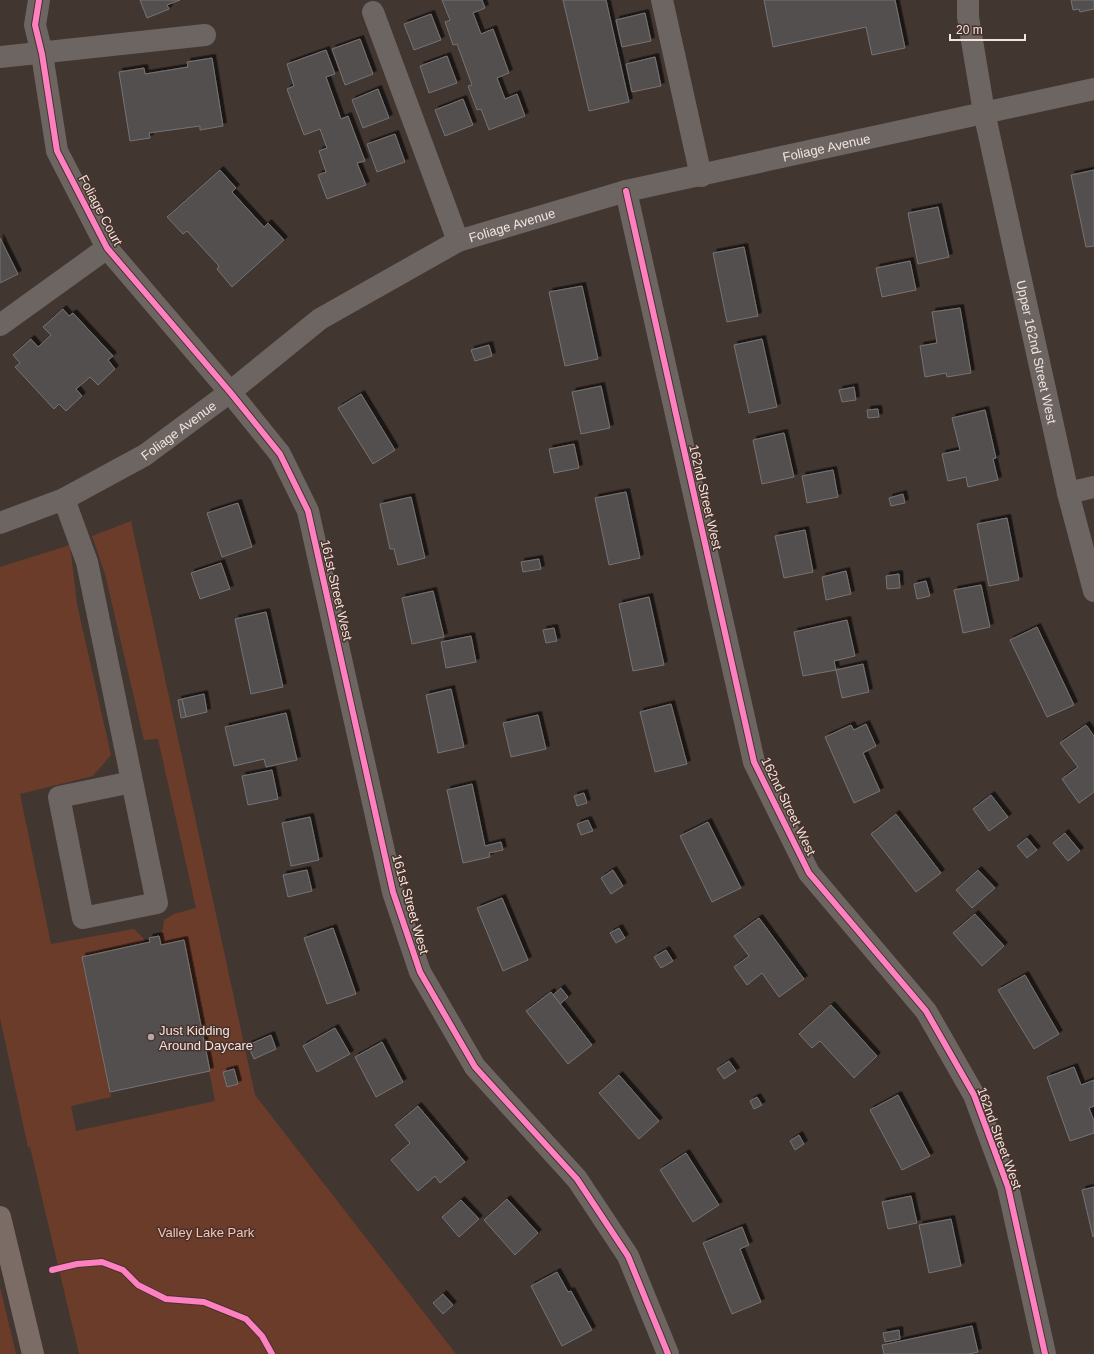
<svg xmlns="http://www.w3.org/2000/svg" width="1094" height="1354" font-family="Arial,sans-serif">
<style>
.green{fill:#6c3c2b}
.building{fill:#524f50;stroke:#767375;filter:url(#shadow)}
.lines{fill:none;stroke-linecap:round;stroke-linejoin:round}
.minor{stroke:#6d6561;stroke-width:22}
.major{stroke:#7c6c66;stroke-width:22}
.cycleway-casing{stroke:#48322b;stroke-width:8}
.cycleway{stroke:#ff80c0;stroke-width:6}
.poi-dot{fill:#b4a7a2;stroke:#48322b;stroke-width:1.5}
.labels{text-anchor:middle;stroke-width:3;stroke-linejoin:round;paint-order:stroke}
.street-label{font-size:13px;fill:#f2e4df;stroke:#48322b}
.poi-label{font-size:13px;fill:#f2e4df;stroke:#48322b;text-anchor:start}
.park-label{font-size:13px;fill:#f8c4b3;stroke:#48322b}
</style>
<defs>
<filter id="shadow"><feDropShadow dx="3.5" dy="-3.5" stdDeviation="0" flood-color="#0009"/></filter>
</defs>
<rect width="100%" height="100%" fill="#423631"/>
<!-- green -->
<g class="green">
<path d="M131,521L255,1095L456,1354H79L30,1147H28L0,1018V567L70,545L77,604L111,755L93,776L20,794L51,944L134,929L144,939V943L82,957L111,1097L71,1106L76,1131L215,1101L184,940L161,945L159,936L163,929L164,920L174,914L196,908L158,739L144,740L105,574L92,536Z"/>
<path d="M0,1287L16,1354H0Z"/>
</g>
<!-- building -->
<g class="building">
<path d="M140,0H180L167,5L169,9L147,18Z"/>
<path d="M442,0H482L485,8L473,13L481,34L493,29L509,73L497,78L505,99L517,94L525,116L489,130L481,109L477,110L468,86L472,85L457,44L453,45L445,22L450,20Z"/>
<path d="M563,0H606L629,102L589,111Z"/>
<path d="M764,0H895L905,48L872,55L866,27L773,47Z"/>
<path d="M1071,0H1094V9L1080,12L1079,9L1073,10Z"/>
<path d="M645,13L651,41L622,47L616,20Z"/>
<path d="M431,14L441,40L414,50L404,24Z"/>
<path d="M360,39L373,74L345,85L332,49Z"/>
<path d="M326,50L335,74L326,77L341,119L348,116L365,161L357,163L366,185L327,199L318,175L326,172L319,151L327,148L320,129L304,135L287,89L294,86L287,64Z"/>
<path d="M447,56L457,83L429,93L420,66Z"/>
<path d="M655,57L661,86L632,92L626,64Z"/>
<path d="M212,58L223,126L200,130V126L149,133L150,138L130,141L119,72L144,68L145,74L188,67L187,62Z"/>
<path d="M378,89L389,118L363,128L352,100Z"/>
<path d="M463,99L473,125L445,136L435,110Z"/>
<path d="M395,134L405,162L377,172L367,144Z"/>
<path d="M220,170L236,188L232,192L264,227L268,223L284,240L232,287L217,269L219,266L187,231L183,234L167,217Z"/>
<path d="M1094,170V246L1086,247L1071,175Z"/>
<path d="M938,207L949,257L918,264L908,213Z"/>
<path d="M0,238L18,274L0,283Z"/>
<path d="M744,247L758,316L727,322L713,253Z"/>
<path d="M910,261L916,290L882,297L876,268Z"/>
<path d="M582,286L598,359L565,366L549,292Z"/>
<path d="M960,308L971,373L947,377L946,373L925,377L920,346L937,343L932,312Z"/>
<path d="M63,309L69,316L73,313L113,356L108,360L115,369L98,385L90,377L76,389L82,396L66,411L59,404L54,409L15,367L20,363L13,355L31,339L38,347L51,335L43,327Z"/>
<path d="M762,339L777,407L749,413L734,345Z"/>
<path d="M489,345L492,356L475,361L471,350Z"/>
<path d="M601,386L610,428L581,434L572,392Z"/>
<path d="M854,387L856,400L842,402L839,390Z"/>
<path d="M361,394L395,450L373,464L338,408Z"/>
<path d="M878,409L879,417L868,418L867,410Z"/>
<path d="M985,410L996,458L993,459L998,480L968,487L966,477L948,481L942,454L960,450L952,418Z"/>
<path d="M784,433L794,477L762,484L753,440Z"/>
<path d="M574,444L579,468L554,473L549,449Z"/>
<path d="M833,470L838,497L807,503L802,476Z"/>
<path d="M626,492L640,558L609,565L595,498Z"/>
<path d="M903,494L905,503L891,506L889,498Z"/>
<path d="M411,497L425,558L398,565L394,549H390L380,504Z"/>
<path d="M238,503L252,547L222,557L207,513Z"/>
<path d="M1007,518L1019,580L989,586L977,524Z"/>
<path d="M805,530L813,572L784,578L775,536Z"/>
<path d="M539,559L541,569L523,572L521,562Z"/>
<path d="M221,563L230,589L200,599L191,573Z"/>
<path d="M846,571L851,594L826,600L822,577Z"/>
<path d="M899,574L900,588L887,589L886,576Z"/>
<path d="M926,581L930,596L917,599L914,584Z"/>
<path d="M981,585L990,627L963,633L954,590Z"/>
<path d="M433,591L444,637L412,644L402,598Z"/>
<path d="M649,597L664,665L633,671L619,604Z"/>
<path d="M266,612L283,687L251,694L235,619Z"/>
<path d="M847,620L855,656L834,661L836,670L803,676L794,632Z"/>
<path d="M1037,627L1074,705L1047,717L1010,640Z"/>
<path d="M554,628L557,641L546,643L543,630Z"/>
<path d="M471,636L476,662L446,668L441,642Z"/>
<path d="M863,664L869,692L842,698L836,670Z"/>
<path d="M451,689L464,747L438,753L426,695Z"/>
<path d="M204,694L207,712L186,717L182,699Z"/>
<path d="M182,699L186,717L181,718L178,700Z"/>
<path d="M671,704L687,764L655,772L640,712Z"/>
<path d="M286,713L297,760L266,767L264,759L234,766L225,727Z"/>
<path d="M538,715L546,749L511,757L503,723Z"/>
<path d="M866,724L876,746L863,753L880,791L854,803L825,737L851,725L854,730Z"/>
<path d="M1086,725L1094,736V792L1079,803L1062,779L1078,767L1060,743Z"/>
<path d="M272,770L278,799L248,805L242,776Z"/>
<path d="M472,784L485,846L501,842L503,850L489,853L490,857L463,863L447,790Z"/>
<path d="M584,793L587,803L577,806L574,796Z"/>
<path d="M991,795L1008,817L989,831L973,809Z"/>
<path d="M896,814L941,873L916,892L871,834Z"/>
<path d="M310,817L319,860L291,866L282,823Z"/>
<path d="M588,820L593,831L581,835L577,824Z"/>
<path d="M708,822L741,888L712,902L680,836Z"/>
<path d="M1065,833L1080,851L1068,861L1053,843Z"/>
<path d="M1027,838L1037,850L1027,858L1017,846Z"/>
<path d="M307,870L312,891L288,897L283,875Z"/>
<path d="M613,870L623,886L611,894L601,878Z"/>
<path d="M978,870L995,888L972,908L956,890Z"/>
<path d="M502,898L528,960L503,971L477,908Z"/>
<path d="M975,914L1004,946L982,966L953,933Z"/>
<path d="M759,918L804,979L779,997L762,973L747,985L734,967L749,956L734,936Z"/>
<path d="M333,928L356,994L327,1004L304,938Z"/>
<path d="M619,928L625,938L616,943L610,933Z"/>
<path d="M159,936L161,945L184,940L210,1071L110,1092L82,957L150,942L149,938Z"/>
<path d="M666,950L673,961L661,968L654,957Z"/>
<path d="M1025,975L1059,1034L1034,1049L998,990Z"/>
<path d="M561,988L568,997L560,1004L553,995Z"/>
<path d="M551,992L592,1045L568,1064L526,1011Z"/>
<path d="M831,1005L877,1056L854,1078L820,1041L812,1048L799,1034Z"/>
<path d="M335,1028L350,1054L317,1072L303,1046Z"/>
<path d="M271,1035L276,1049L254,1059L248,1045Z"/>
<path d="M382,1042L403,1082L376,1097L355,1057Z"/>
<path d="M729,1061L736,1071L724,1079L717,1069Z"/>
<path d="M1074,1067L1081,1085L1094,1080V1106L1089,1108L1094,1121V1133L1070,1141L1047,1077Z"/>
<path d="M234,1069L238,1084L227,1087L223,1072Z"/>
<path d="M619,1075L659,1121L639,1139L599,1093Z"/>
<path d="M898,1095L930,1156L902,1170L870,1110Z"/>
<path d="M757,1097L762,1105L754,1109L750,1101Z"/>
<path d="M418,1106L465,1162L440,1183L435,1176L418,1191L391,1160L410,1143L395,1125Z"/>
<path d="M799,1135L804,1144L795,1150L790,1141Z"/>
<path d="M686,1153L719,1205L693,1222L660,1170Z"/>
<path d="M1094,1187V1236L1093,1237L1082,1190Z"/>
<path d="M911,1196L917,1223L888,1229L882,1202Z"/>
<path d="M507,1199L538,1233L515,1255L484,1220Z"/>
<path d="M461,1200L479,1219L459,1237L442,1217Z"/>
<path d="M951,1219L961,1266L929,1273L919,1225Z"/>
<path d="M742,1227L749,1245L740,1249L761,1302L732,1314L703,1243Z"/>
<path d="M557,1272L568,1292L571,1291L592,1330L562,1346L531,1286Z"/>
<path d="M443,1294L453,1305L443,1314L433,1303Z"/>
<path d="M972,1326L978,1352L968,1354H884L882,1345Z"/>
<path d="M899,1330L900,1339L885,1342L883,1333Z"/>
</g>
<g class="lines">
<!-- minor -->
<g class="minor">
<path d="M39,0L35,25L42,54L57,151L107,248L230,392L280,454L308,511L393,892L420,972L475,1067L577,1179L628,1256L668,1354"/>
<path d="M662,0L701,176"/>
<path id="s1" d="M968,0V17L984,112L1026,303L1068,493L1094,591"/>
<path d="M373,12L458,241"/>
<path d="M0,57L205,35"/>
<path d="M626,191L754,762L809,873L926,1011L974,1095L1008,1187L1045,1354"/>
<path d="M0,325L107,248"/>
<path d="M1068,493L1094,487"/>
<path d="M64,499L87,562L157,903L83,918L59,797L132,782"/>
<path id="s2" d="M0,523L64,499L145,455L230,392L320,319L458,241L626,191L1094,89"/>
</g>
<!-- major -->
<path class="major" d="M0,1217L33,1354"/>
<!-- cycleway casing -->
<g class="cycleway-casing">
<g id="cycleway">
<path d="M39,0L35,25L42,54L57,151L107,248L230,392L280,454L308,511L393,892L420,972L475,1067L577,1179L628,1256L668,1354"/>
<path d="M626,191L754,762L809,873L926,1011L974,1095L1008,1187L1045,1354"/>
<path d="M52,1270L77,1264L102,1262L123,1270L138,1285L166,1299L204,1302L246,1319L262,1336L272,1354"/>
</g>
</g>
<!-- cycleway -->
<use href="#cycleway" class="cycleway"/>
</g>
<!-- markers -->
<circle class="poi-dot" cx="151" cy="1037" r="4"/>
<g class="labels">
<!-- street labels -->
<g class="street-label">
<text dy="5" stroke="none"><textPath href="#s2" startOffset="921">Foliage Avenue</textPath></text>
<text transform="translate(101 210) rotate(62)" y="5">Foliage Court</text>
<text dy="5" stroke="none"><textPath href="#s2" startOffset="597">Foliage Avenue</textPath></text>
<text dy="5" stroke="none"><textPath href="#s1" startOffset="359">Upper 162nd Street West</textPath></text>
<text dy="5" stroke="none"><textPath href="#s2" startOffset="202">Foliage Avenue</textPath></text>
<text transform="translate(706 497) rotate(77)" y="5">162nd Street West</text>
<text transform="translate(337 590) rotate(77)" y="5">161st Street West</text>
<text transform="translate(789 806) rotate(64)" y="5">162nd Street West</text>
<text transform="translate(411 904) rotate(74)" y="5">161st Street West</text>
<text transform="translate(1000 1138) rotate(70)" y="5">162nd Street West</text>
</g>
<!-- poi labels -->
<g class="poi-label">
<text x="159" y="1035">Just Kidding<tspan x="159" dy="15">Around Daycare</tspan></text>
</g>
<!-- park labels -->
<g class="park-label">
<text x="206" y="1237">Valley Lake Park</text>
</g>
</g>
<!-- scale -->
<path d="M950 34v6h75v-6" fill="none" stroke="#f2e4df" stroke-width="2"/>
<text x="956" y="34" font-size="12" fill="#f2e4df" stroke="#48322b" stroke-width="3" paint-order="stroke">20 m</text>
</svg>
